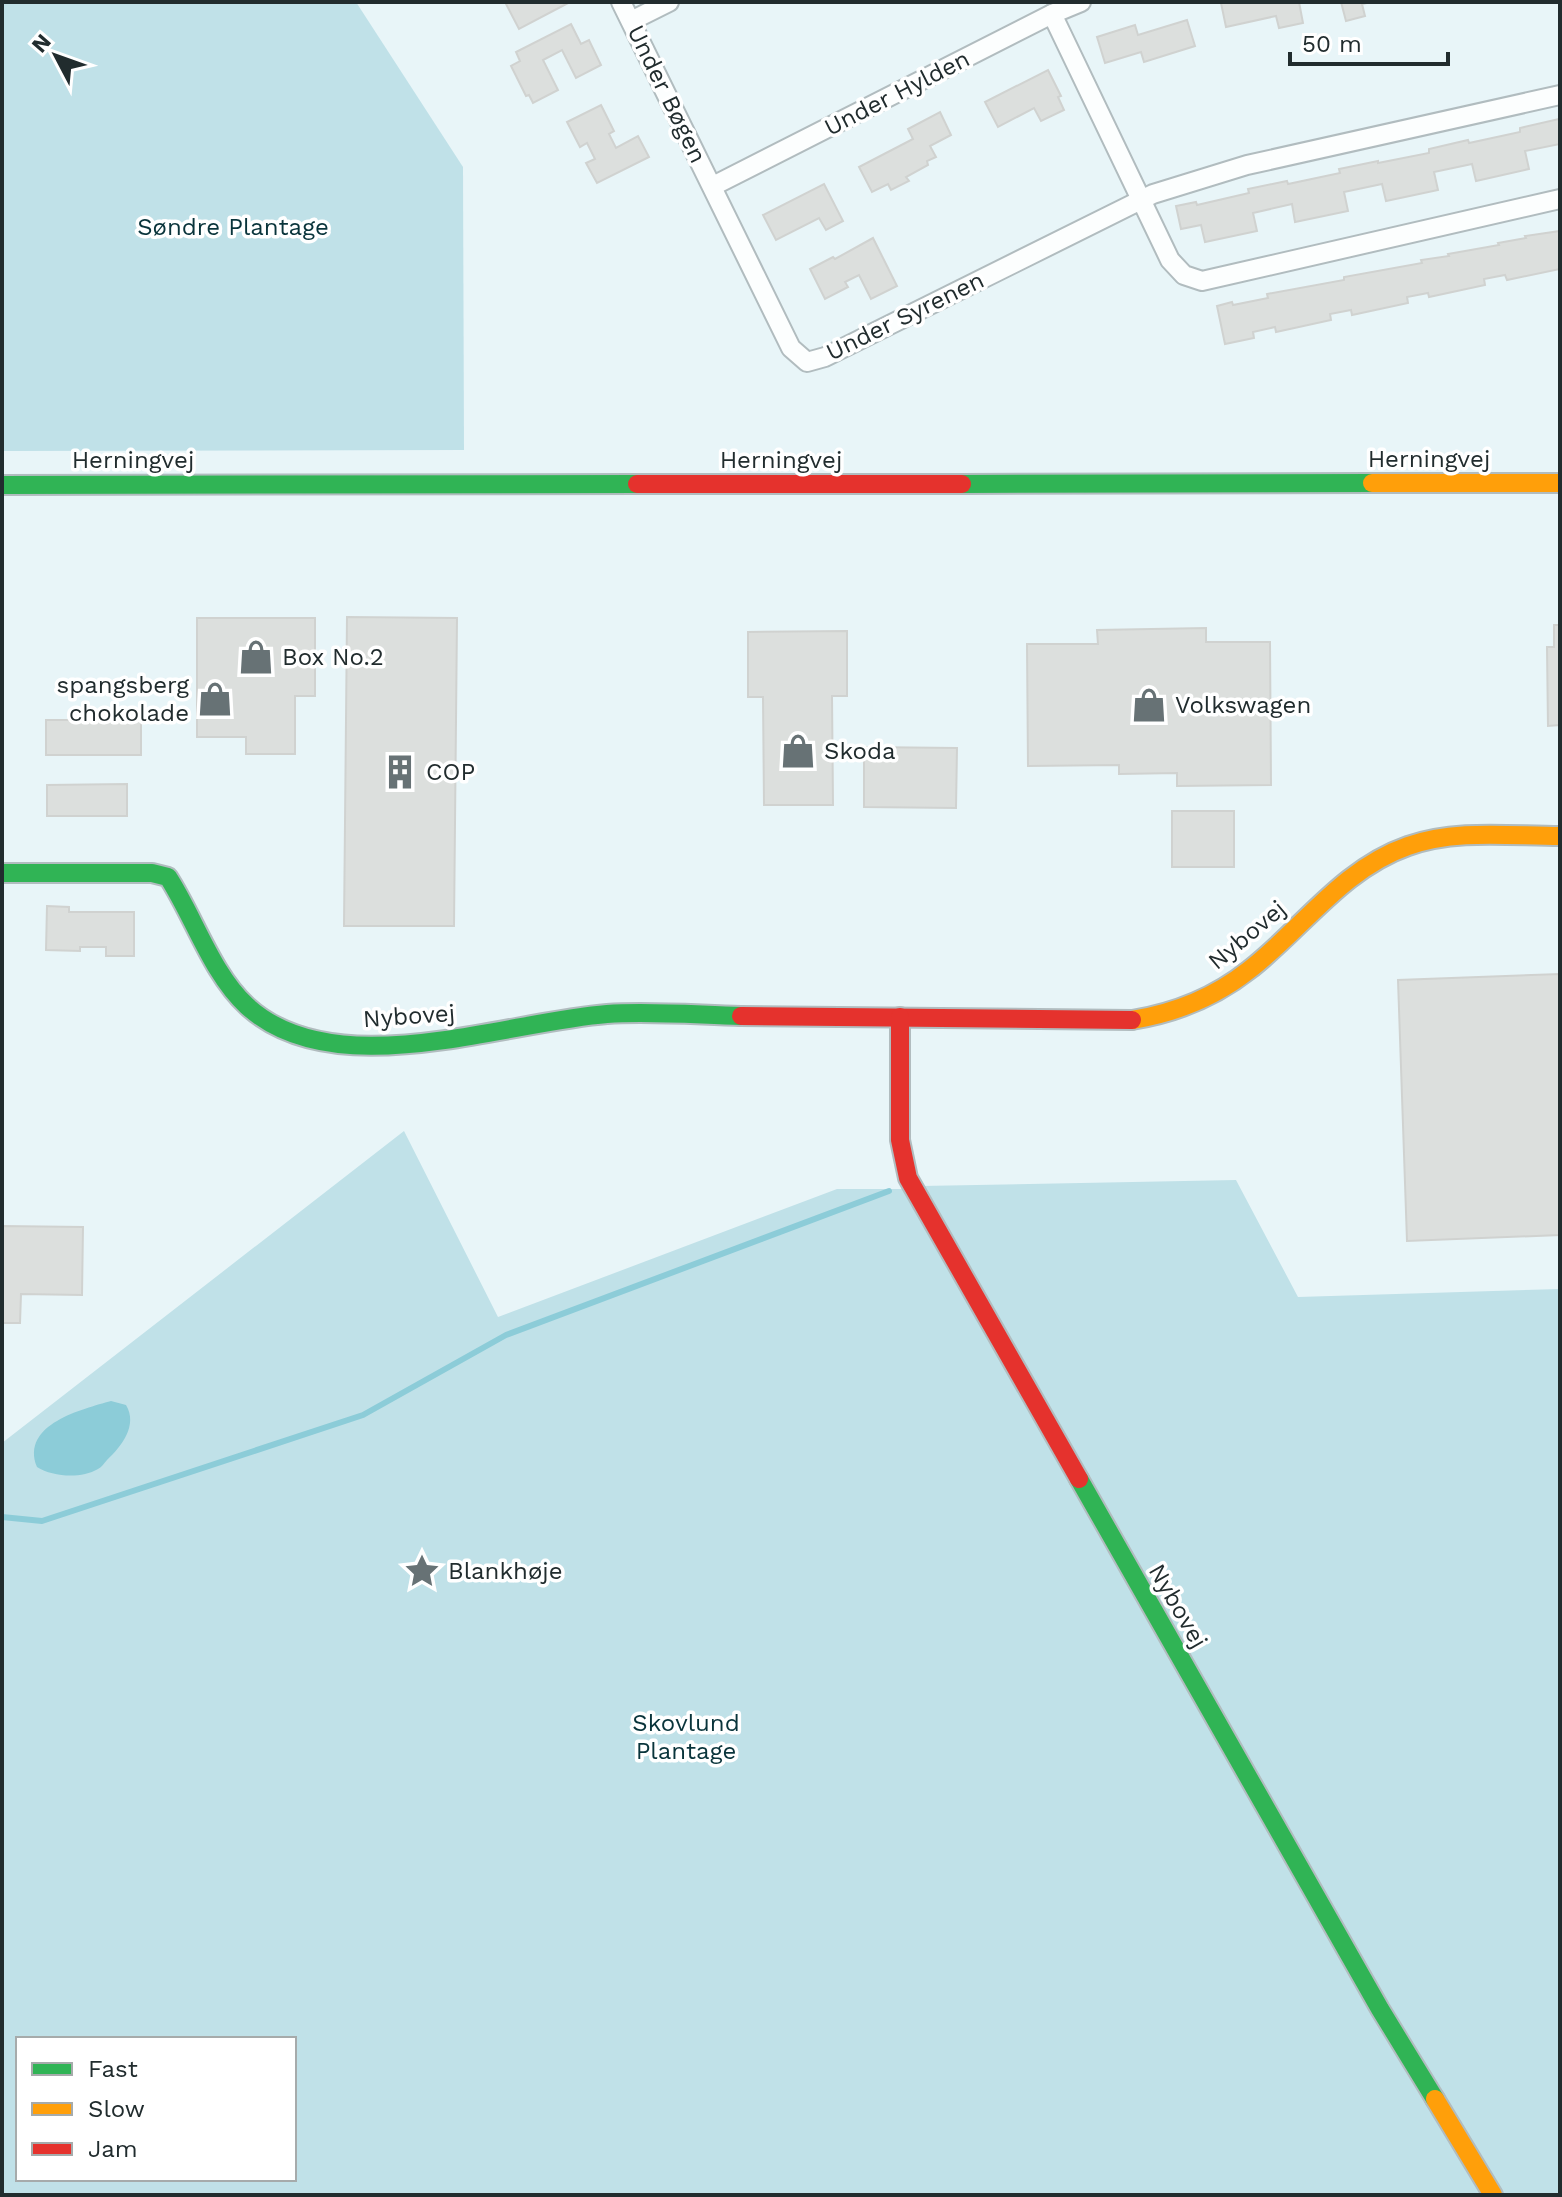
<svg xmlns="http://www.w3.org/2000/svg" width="1562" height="2197" font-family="'Work Sans',sans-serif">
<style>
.green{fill:#c0e1e8;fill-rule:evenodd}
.water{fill:#8cccd8}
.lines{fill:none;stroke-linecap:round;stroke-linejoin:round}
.stream{stroke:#8cccd8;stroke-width:6}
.building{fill:#dcdfdd;stroke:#d0d2d0;stroke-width:2}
.street-casing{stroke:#b1bcbf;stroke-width:22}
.fast-casing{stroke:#b1bcbf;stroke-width:22}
.slow-casing{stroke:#b1bcbf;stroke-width:22}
.jam-casing{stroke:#b1bcbf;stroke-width:22}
.street{stroke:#fcfefe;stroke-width:18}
.fast{stroke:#30b455;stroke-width:18}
.slow{stroke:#ff9f0a;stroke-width:18}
.jam{stroke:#e5322d;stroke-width:18}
.labels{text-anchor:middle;stroke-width:7;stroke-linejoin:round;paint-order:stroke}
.street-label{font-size:24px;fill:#212c2e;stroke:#fff}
.park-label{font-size:24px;fill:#09343b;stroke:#fff}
.poi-label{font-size:24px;fill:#212c2e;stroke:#fff;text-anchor:start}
</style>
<rect width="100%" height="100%" fill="#e8f5f8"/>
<!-- green -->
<g class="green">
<path d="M2,2H356L463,167L464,450L2,451Z"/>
<path d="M404,1131L498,1317L837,1189H905L1483,2195H2V1443ZM18,2039H294V2179H18Z"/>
<path d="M1236,1180L1298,1297L1560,1289V2195H1503L1232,1739L921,1186Z"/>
</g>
<!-- water -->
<path class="water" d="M111,1401L126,1405C138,1425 122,1446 107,1460C104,1463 102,1467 98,1469C81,1479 53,1477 37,1467C20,1424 83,1409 111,1401Z"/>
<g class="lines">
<!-- stream -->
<path class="stream" d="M2,1517L42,1521L363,1415L506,1335L889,1191"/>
</g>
<!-- building -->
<g class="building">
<path d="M505,2H570L519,29Z"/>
<path d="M1299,2L1303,23L1279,28L1276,16L1226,27L1221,3Z"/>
<path d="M1341,2H1372L1362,4L1365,16L1346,21Z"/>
<path d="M1187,20L1195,46L1144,62L1141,52L1105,63L1097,37L1135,25L1138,35Z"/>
<path d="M571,24L581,44L589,40L601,65L576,78L562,50L543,60L558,90L533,103L529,95L526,96L511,66L520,61L516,52Z"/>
<path d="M1048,70L1061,96L1058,97L1064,110L1041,121L1034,108L998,127L985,102Z"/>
<path d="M601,105L614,131L609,134L616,148L638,136L649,157L597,183L586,163L595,159L587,143L580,147L567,122Z"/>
<path d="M940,112L951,135L930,146L936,157L927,161L928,165L906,177L909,181L891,190L888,184L872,192L859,167L913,139L908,129Z"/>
<path d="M1559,119L1560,144L1525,151L1529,169L1476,181L1472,164L1434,172L1438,190L1386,201L1382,184L1344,192L1348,211L1295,222L1292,204L1253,213L1257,231L1205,242L1201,225L1181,229L1176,206L1196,202L1197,205L1249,193L1248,189L1287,181L1288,184L1340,173L1339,169L1378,161V163L1429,153V149L1468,140L1469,143L1520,132V128Z"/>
<path d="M824,184L843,221L826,230L819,218L776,240L763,215Z"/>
<path d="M1560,231V269L1507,280L1505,275L1484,279L1485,285L1429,297L1428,293L1407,297L1408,303L1352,315L1351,310L1330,314L1331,320L1276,332L1275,327L1253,332L1254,338L1225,344L1217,306L1232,302L1233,305L1268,298L1267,294L1344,280V277L1422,263L1421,260L1449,256L1448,254L1499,245L1498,243L1526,238L1525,236Z"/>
<path d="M873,238L897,286L871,299L859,275L845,282L848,287L825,299L810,269L833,257L835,259Z"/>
<path d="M347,617L457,618L454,926H344Z"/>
<path d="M197,618H315V696H295V754H246V737H197Z"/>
<path d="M1554,625H1560V725L1548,726L1547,647H1554Z"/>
<path d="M1206,628V642H1270L1271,785L1177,786V773L1119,774V765L1028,766L1027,644H1098L1097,630Z"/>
<path d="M847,631V696H832L833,805H764L763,697H748V632Z"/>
<rect x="46" y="720" width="95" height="35"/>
<path d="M864,747L957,748L956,808L864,807Z"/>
<path d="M127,784V816H47V785Z"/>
<rect x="1172" y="811" width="62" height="56"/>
<path d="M47,906L69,907V912H134V956H106V947H80V951L46,950Z"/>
<path d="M1560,974V1235L1407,1241L1398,980Z"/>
<path d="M2,1226L83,1227L82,1295L21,1294L20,1323H2Z"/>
</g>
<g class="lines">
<!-- street casing -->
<g class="street-casing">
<g id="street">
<path d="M621,2L791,348L807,362L825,357L1153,194L1247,165L1560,95"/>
<path d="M1052,14L1170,260L1184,275L1202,281L1560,199"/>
<path d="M631,21L669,2"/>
<path d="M713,186L1052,14L1081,2"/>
</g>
</g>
<!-- fast casing -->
<g class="fast-casing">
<g id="fast">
<path d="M962,484L1372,483"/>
<path d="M2,485L637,484"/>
<path d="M2,873H152L168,877C194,917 212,974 247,1006C334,1086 503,1022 607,1014C650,1011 698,1015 741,1016"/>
<path d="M1079,1479L1380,2009L1435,2099"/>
</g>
</g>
<!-- slow casing -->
<g class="slow-casing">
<g id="slow">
<path d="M1372,483H1560"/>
<path d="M1132,1020C1175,1013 1215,997 1249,970C1302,929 1342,869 1408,846C1455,829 1510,836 1560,836"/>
<path d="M1435,2099L1493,2195"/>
</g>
</g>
<!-- jam casing -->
<g class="jam-casing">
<g id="jam">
<path d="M637,484H962"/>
<path d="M741,1016L1132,1020"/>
<path d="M900,1017V1140L908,1178L1079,1479"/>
</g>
</g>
<!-- street -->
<use href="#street" class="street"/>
<!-- fast -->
<use href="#fast" class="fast"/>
<!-- slow -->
<use href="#slow" class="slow"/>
<!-- jam -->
<use href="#jam" class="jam"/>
</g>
<!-- icons -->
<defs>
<g id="shop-bare" transform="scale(2.76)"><path d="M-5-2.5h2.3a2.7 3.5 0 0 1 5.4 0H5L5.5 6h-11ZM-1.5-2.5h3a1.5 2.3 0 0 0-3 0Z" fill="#677275" stroke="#fff" stroke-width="2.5" paint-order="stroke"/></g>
<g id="building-bare" transform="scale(2.76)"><path d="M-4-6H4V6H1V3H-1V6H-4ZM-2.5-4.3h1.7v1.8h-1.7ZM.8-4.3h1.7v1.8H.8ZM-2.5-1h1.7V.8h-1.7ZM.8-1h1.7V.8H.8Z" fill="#677275" stroke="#fff" stroke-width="2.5" paint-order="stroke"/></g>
<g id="sight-bare" transform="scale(2.76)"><path d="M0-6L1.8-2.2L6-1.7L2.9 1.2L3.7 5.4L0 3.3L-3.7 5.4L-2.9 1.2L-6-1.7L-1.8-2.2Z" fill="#677275" stroke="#fff" stroke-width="2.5" paint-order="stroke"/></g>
</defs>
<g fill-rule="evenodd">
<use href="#shop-bare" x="256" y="657"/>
<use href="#shop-bare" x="215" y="699"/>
<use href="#shop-bare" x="1149" y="705"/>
<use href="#shop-bare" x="798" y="751"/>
<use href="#building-bare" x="400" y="772"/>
<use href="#sight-bare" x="422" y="1571"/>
</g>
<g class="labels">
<!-- street labels -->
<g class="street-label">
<text transform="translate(897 93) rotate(-27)" y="8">Under Hylden</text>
<text transform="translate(667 94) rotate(64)" y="8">Under Bøgen</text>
<text transform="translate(905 316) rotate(-26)" y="8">Under Syrenen</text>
<text x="1429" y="467">Herningvej</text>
<text x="133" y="468">Herningvej</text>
<text x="781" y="468">Herningvej</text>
<text transform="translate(1247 935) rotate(-40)" y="8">Nybovej</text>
<text transform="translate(409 1016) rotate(-4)" y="8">Nybovej</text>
<text transform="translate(1178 1606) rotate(60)" y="8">Nybovej</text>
</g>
<!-- park labels -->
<g class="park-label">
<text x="233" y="235">Søndre Plantage</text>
<text x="686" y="1731">Skovlund<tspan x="686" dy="28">Plantage</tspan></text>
</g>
<!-- poi labels -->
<g class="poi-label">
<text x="282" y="665">Box No.2</text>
<text x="189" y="693" text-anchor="end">spangsberg<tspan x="189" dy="28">chokolade</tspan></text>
<text x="1175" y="713">Volkswagen</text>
<text x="824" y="759">Skoda</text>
<text x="426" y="780">COP</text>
<text x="448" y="1579">Blankhøje</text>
</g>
</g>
<!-- border -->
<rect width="1562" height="2197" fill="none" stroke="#212c2e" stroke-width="8"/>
<!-- legend -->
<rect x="16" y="2037" width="280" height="144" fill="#ffffff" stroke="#a6abab" stroke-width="2"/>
<rect x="32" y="2063" width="40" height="12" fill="#30b455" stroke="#a6abab" stroke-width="2"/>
<text x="88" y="2077" font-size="24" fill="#212c2e">Fast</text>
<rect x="32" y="2103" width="40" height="12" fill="#ff9f0a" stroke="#a6abab" stroke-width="2"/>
<text x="88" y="2117" font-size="24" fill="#212c2e">Slow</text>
<rect x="32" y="2143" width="40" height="12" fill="#e5322d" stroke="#a6abab" stroke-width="2"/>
<text x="88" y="2157" font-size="24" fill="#212c2e">Jam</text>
<!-- north arrow -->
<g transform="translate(56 56) rotate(311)" stroke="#ffffff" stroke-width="6" paint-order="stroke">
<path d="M0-6L14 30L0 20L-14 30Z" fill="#212c2e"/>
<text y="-12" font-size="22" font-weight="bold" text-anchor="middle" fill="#212c2e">N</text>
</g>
<!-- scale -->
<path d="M1290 52v12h158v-12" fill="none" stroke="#212c2e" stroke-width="4"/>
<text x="1302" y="52" font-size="24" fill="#212c2e" stroke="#ffffff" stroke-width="6" paint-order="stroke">50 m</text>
</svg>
